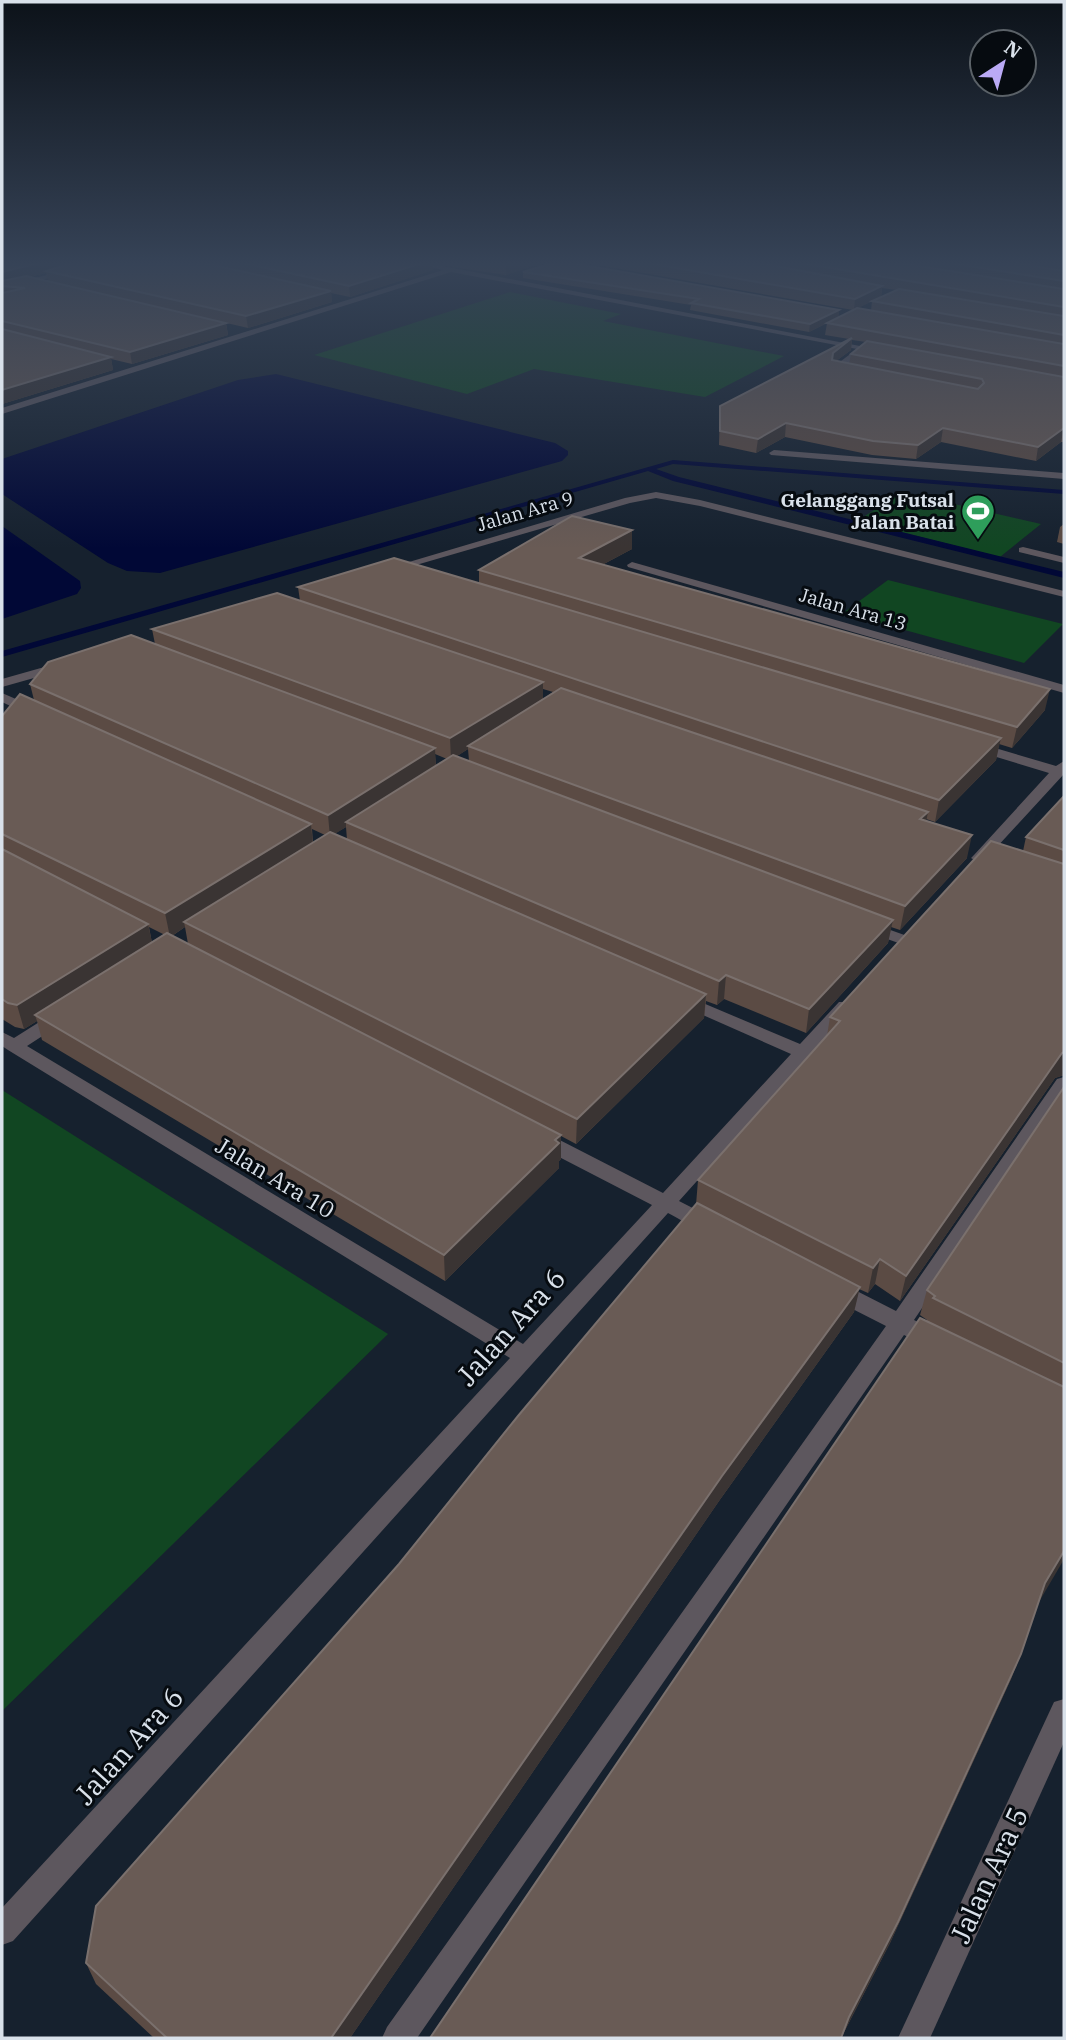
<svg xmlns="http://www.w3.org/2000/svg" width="1066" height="2040" font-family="'IBM Plex Serif',serif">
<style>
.green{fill:#114622}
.water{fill:#010836}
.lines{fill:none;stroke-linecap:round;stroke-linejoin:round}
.stream{fill:#010836;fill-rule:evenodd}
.minor{fill:#5d575e;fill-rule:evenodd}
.wall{fill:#5b4b44;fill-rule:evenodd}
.shaded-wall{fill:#3a3433}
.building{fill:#695b55;stroke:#7a706d;stroke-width:2}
.labels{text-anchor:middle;stroke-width:6;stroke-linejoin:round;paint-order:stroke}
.far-poi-label{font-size:19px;font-weight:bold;fill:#d9e1ea;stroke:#060b10;text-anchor:end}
.far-street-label{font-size:19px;fill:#d9e1ea;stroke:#060b10}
.street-label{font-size:23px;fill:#d9e1ea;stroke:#060b10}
.near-street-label{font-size:28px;fill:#d9e1ea;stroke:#060b10}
</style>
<rect width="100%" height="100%" fill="#16212e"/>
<!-- green -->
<g class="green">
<path d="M510,292L621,314L603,321L784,356L705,397L534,369L467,394L314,355Z"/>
<path d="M902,492L1041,524L1000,557L857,521Z"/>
<path d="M888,580L1063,624L1024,663L843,613Z"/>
<path d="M2,1090L388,1334L2,1711Z"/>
</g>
<!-- water -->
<g class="water">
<path d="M276,374L555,443L568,451V455L562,461L160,573L127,571L108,563L2,494V459L238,380Z"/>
<path d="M2,526L80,581L81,588L77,594L2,619Z"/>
</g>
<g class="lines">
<!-- stream -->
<path class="stream" d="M673,460L1064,490V494L673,464L656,469L679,477L1064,572V578L673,481L648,471L2,657V651Z"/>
<!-- minor -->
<g class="minor">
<path d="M96,263H108L2,290V286Z"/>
<path d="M412,263H427L886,351L882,353L865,350L843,368L852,369V373L836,371L833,367L857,349L451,272L2,414V408L443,270Z"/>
<path d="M774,450L1064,473V479L771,455L769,453Z"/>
<path d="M656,492L700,500L1064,591V597L700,506L656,498L630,503L392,572L382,570L625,498Z"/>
<path d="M1023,547L1064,557V563L1019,552V548Z"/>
<path d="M632,562L1064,685V693L628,567L627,565Z"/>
<path d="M62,662L68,666L66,669L2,687V679Z"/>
<path d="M2,693L39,709L41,712L34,716L29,715L2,702Z"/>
<path d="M975,742L1056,766L1064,761V774L984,861L979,863L971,858L974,855L1049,773L970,749V743Z"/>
<path d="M868,922L910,937L912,940L904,945L862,930L860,927L862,924Z"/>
<path d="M684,995L800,1044L839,1002H851L854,1006L679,1201L716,1220L719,1225L716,1230C701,1235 682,1220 668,1213L13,1941L2,1945V1908L510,1358L8,1050L2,1046V1032L14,1038L52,1014H64L67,1018L64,1022L27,1046L523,1344L652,1205L534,1144L531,1139L534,1134H548L663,1193L791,1054L678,1004L675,1000Z"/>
<path d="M1064,1077V1097L914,1320L941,1334L944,1340L941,1346L933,1349L904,1335L417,2038H382L387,2027L886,1326L829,1297L826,1291L829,1285L837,1283L845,1285L896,1311L1057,1079Z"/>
<path d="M1064,1699V1742L930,2038H898L1054,1702Z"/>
</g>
</g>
<!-- wall -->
<g class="wall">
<path d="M2,263H541L506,275L433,264V270L350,297L331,293L332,302L248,328L175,311L226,323L228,335L132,364L111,359L113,370L2,404ZM46,273L48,281L29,277Z"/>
<path d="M587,263H1064V442H1061L1036,461L941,442L916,459L872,455L785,437L756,453L719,445L720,406L849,339L825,335L827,323L853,310ZM882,288L896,290L872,301L871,311L857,308L881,297ZM852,340L866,342L851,354L849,364L836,361L851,350Z"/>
<path d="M523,272L839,310V317L809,332L690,310L691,305L523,278Z"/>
<path d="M1064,524V544L1057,542L1060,527Z"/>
<path d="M632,530V549L602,565L1045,710L1012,748L999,744L996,760L935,822L926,819V821L967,858L900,930L891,927L888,943L806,1033L724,999L717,1005L706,1001L704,1018L576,1144L561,1136V1159L559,1161V1168L445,1281L42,1040L37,1021L24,1029L15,1027L2,1019V716L34,700L30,684L155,644L152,629L300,601L298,587L479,583V570ZM543,689L553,692L543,699ZM468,749L469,761L457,756ZM435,754L447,759L436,766ZM346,827L347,840L334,834ZM312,829L325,835L313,843ZM149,927L165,935L152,943ZM185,927L188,944L172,936Z"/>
<path d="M1064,796V1075L1055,1078L900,1301L875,1284L868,1293L859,1289L854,1312L719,1501L350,2038H154L96,1984L86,1963L399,1564L696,1205L698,1180L827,1036L830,1017L1023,851L1026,837Z"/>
<path d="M1064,1087V1558L1038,1602L1011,1679L890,1943L841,2038L927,1320L920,1315L927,1290Z"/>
</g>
<!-- shaded-wall -->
<g class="shaded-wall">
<path d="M39,263H85L46,271V273L2,283V272Z"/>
<path d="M422,263H433V270L350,297L349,286Z"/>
<path d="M510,263H541L506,275V265Z"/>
<path d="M882,286L881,297L854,310L855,299Z"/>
<path d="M331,291L332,302L248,328L246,316Z"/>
<path d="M839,310V317L809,332L810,324Z"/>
<path d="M226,323L228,335L132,364L130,352Z"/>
<path d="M852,338L851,350L831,365L833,353Z"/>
<path d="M111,357L113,370L2,404V390Z"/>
<path d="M786,423L785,437L756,453L758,439Z"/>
<path d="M943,428L941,442L916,459L918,445Z"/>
<path d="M1064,428L1061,442L1036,461L1038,447Z"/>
<path d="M632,530V549L579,577V558Z"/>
<path d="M543,682V703L468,746V749L451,760L450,738Z"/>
<path d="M1050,689L1045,710L1012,748L1017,727Z"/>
<path d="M1001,738L996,760L935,822L939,800Z"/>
<path d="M435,748L436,770L346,822V827L330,837L328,815Z"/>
<path d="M928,812L924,834L920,819Z"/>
<path d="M311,824L313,846L184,922L185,927L170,937L165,913Z"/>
<path d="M972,835L967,858L900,930L905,906Z"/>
<path d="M893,920L888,943L806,1033L809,1009Z"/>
<path d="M148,924L153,947L35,1015L37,1021L24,1029L17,1005Z"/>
<path d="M726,975L724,999L717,1005L719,981Z"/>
<path d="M706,994L704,1018L576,1144L577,1119Z"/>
<path d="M1064,1052V1075L1055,1078L900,1301L906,1276L1062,1053Z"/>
<path d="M561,1135V1159L559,1161V1168L445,1281L444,1255Z"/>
<path d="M880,1259L875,1284L868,1293L873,1268Z"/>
<path d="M860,1287L854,1312L719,1501L350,2038H331L722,1476Z"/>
<path d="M1064,1551L1063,1561L1036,1607L1045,1583Z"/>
<path d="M1021,1654L1011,1679L890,1943L841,2038L849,2017Z"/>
</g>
<!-- building -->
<g class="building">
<path d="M2,263H39L2,272Z"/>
<path d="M72,263H204L331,291L246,316L46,271Z"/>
<path d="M243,263H422L349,286Z"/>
<path d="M552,263H572L839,310L810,324L691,303L699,299L523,272Z"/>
<path d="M648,263H760L882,286L855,299Z"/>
<path d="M801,263H900L1064,289V307Z"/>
<path d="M950,263H1017L1064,271V281Z"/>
<path d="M26,276L226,323L130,352L2,321V293L25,288L2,286V281Z"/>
<path d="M899,289L1064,316V335L872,301Z"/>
<path d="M857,308L1064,344V366L827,323Z"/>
<path d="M2,329L111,357L2,390Z"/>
<path d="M852,338L833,353L832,360L978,389L984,383L982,379L851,354L867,341L1064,377V428L1038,447L943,428L918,445L873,441L786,423L758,439L720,431V406Z"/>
<path d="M572,516L632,530L579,558L1050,689L1017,727L479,570Z"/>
<path d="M394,558L1001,738L939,800L298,587Z"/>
<path d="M277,593L543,682L450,738L152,629Z"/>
<path d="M131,635L435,748L328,815L30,684L48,662Z"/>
<path d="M561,688L928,812L920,819L972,835L905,906L468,746Z"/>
<path d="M20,694L311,824L165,913L2,834V716Z"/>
<path d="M453,755L893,920L809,1009L726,975L719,981L346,822Z"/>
<path d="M1064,796V850L1026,837Z"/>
<path d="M330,832L706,994L577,1119L184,922Z"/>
<path d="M991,841L1064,864V1052L1062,1053L906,1276L880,1259L873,1268L698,1180L840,1021L830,1017Z"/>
<path d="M2,849L148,924L17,1005L8,1003L2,999Z"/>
<path d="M167,933L561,1135L555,1140L559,1143L444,1255L35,1015Z"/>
<path d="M1064,1087V1363L933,1298L935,1296L927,1290Z"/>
<path d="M697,1203L860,1287L722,1476L331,2038H167L86,1963L96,1906L399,1564L518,1416Z"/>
<path d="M920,1318L1064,1387V1551L1045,1583L1021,1654L898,1922L849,2017L841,2038H430Z"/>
</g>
<!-- sky -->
<linearGradient id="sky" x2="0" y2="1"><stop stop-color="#0c1219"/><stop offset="0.48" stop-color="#364357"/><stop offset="1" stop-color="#364357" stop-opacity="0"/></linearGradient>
<rect width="1066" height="549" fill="url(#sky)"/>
<!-- icons -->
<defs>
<g id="stadium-pin" transform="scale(1.75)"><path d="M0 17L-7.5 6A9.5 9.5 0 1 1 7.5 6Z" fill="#2e9e5b" stroke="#060b10"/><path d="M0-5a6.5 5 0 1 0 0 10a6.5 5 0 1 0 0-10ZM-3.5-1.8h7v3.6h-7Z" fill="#fff"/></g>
</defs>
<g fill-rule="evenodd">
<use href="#stadium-pin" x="978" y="511"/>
</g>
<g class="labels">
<!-- far-poi labels -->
<g class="far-poi-label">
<text x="954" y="507">Gelanggang Futsal<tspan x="954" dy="22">Jalan Batai</tspan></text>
</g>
<!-- far-street labels -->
<g class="far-street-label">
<text transform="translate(525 511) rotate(-16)" y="7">Jalan Ara 9</text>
<text transform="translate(853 609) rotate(16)" y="7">Jalan Ara 13</text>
</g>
<!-- street labels -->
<g class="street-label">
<text transform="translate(275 1178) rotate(31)" y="8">Jalan Ara 10</text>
</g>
<!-- near-street labels -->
<g class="near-street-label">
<text transform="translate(511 1327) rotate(-48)" y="10">Jalan Ara 6</text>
<text transform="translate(129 1746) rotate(-48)" y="10">Jalan Ara 6</text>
<text transform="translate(989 1875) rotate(-65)" y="10">Jalan Ara 5</text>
</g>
</g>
<!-- border -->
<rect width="1066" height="2040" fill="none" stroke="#d9e1ea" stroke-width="7"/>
<!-- north arrow -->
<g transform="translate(1003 63) rotate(36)"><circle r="33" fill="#060b10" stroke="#5a6167" stroke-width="2"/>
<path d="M0-5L12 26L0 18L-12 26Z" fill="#baaaf6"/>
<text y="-10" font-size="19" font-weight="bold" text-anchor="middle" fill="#d9e1ea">N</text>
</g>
</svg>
